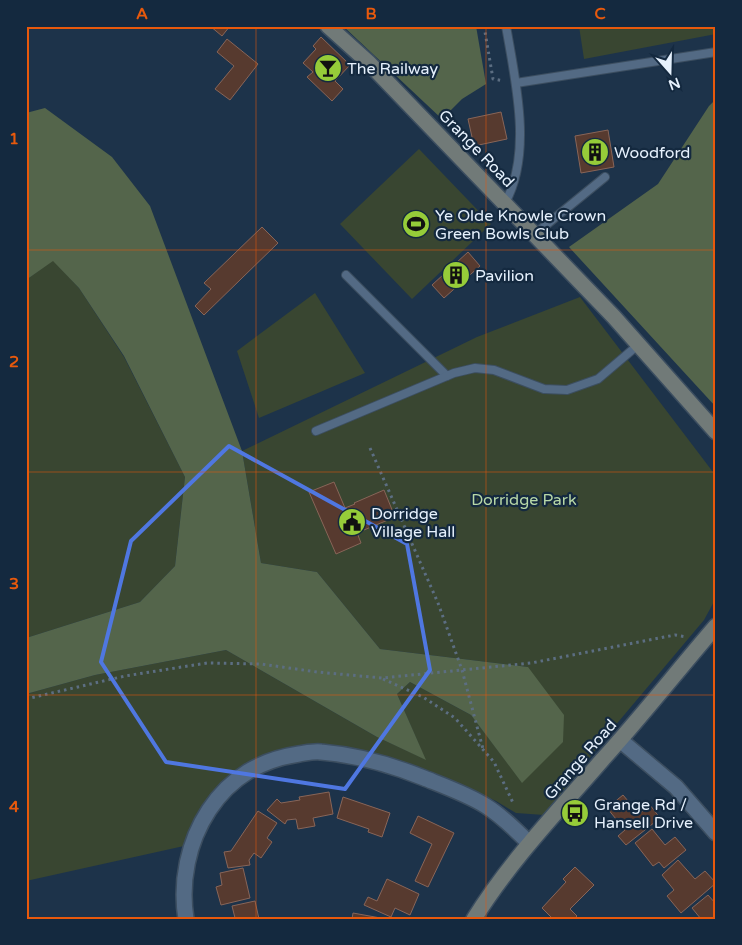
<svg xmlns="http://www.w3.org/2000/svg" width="742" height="945" font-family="'Varela Round',sans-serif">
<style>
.green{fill:#394631}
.forest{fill:#54654b}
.building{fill:#573a2f;stroke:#886558}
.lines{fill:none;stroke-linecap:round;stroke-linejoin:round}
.lane-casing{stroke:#3c4e60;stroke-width:10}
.street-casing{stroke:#3c4e60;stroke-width:18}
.secondary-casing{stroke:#3c4e60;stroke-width:18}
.path{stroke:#5c6e82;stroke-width:3;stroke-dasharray:2.5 4;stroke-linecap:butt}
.lane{stroke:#536a84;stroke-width:8}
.street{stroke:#536a84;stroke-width:15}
.secondary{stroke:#717a78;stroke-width:15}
.marked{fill:none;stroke:#4f77e1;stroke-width:4;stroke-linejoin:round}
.grid{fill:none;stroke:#e8590c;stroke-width:1;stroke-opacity:0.55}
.labels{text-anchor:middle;stroke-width:4.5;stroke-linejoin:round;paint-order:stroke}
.poi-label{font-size:16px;fill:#e6f1fd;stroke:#14293f;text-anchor:start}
.street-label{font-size:16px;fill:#e6f1fd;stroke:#14293f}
.park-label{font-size:16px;fill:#b8d8a7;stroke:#14293f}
.neatline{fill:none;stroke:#e8590c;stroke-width:2}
.grid-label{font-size:16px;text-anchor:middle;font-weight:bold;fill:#e8590c}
</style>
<rect width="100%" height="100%" fill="#1d334a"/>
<!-- green -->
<g class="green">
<path d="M579,26H716V34L584,59Z"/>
<path d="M419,149L491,224L412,299L340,224Z"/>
<path d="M53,260L79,288L124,357L185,477L175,566L140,602L26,638V280Z"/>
<path d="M315,293L365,373L259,418L237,351Z"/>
<path d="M580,297L716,476V598L704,620L614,727L544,815L516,813L496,801L414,765L364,751L327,746H298L269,753L236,770L212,792L197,815L184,846L26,881V694L95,675L226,650L377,737L425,759L397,694L410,682L471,715L522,782L528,667L380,649L317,572L261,563L242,451L477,337Z"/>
</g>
<!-- forest -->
<g class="forest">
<path d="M343,26H476L486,84L462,99L442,119Z"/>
<path d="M716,99V407L569,247L658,184L709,106Z"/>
<path d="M45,108L112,157L150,206L242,451L261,563L317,572L380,649L528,667L564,715L563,742L522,783L471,715L410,682L397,694L426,760L377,737L226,650L95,675L26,694V638L140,602L175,566L185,477L124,356L79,288L53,261L26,280V113Z"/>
</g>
<!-- building -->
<g class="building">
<path d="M210,26H230L222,36Z"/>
<path d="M321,37L350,65L335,81L343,89L332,101L307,77L313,72L303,63L316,49L313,46Z"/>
<path d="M227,39L258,64L230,100L215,89L234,66L217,52Z"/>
<path d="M501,112L507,139L474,146L468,119Z"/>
<path d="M608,130L614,167L581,173L575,136Z"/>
<path d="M262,227L278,243L204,315L195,306L211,289L204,283Z"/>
<path d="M468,252L480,266L444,298L432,285Z"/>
<path d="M334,482L345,508L355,504L354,503L384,490L395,517L364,530L363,527L356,530L361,543L336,554L309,492Z"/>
<path d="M329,792L333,814L313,818L315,826L298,829L296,819L287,820L285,824L267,810L277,799L281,803L300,800L299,797Z"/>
<path d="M623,795L639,814L650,805L660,818L626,845L618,836L625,830L607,808Z"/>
<path d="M343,797L390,813L382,837L368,832L369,829L337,818Z"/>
<path d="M258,811L277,823L267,838L272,842L261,858L254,853L249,860L250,865L228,868L224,852L231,851Z"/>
<path d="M418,816L454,833L428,887L415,881L432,844L410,833Z"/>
<path d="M652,829L665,845L675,837L686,850L664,868L659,862L653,866L635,843Z"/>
<path d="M678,860L695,879L705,871L716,883L681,913L667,896L674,890L662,875Z"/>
<path d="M575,867L594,885L570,909L577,916L574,919H553L542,908L566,882L563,879Z"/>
<path d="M243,868L250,898L221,905L216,887L222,885L220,873Z"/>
<path d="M387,879L419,894L410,915L395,908L391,917L364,905L368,897L377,901Z"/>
<path d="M708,895L716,904V919H701L692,908Z"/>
<path d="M255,901L259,919H233L235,918L232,906Z"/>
<path d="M353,913L386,919H352Z"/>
</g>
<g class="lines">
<!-- lane casing -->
<g class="lane-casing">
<g id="lane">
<path d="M516,83L716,52"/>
<path d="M505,203C533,153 515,79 506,26"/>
<path d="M535,234L605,177"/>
<path d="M346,275L447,376"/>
<path d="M316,431L454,373L475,368L494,370L544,389L567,390L598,379L638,345"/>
</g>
</g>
<!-- street casing -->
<g class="street-casing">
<g id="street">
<path d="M620,740L676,787L716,833"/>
<path d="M186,919C180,882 188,842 209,810C231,777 260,760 299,754C306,753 314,751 321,752C356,755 392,765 424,778C444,786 469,795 486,806C502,816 516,830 529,843"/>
</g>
</g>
<!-- secondary casing -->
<g class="secondary-casing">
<g id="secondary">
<path d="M328,26L368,62L614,317L716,432"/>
<path d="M474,919C510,861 558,811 603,759C642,716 678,670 716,626"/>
</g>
</g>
<!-- path -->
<g class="path">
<path d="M484,26L493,79L504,81"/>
<path d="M370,448L438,603L462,670L483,749"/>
<path d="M383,679L423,697L455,718L494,762L514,805"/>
<path d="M26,699L125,676L207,663L261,664L317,672L382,678L531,663L675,635L687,637"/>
</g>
<!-- lane -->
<use href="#lane" class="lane"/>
<!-- street -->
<use href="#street" class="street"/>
<!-- secondary -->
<use href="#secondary" class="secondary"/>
</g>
<!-- marked area -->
<path class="marked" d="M229,446L407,544L430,670L345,789L166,762L101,662L131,541Z"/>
<!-- grid -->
<path class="grid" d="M256,26V919M486,26V919M26,250H716M26,472H716M26,695H716"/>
<!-- icons -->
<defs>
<g id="bar-disc" transform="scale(1.4375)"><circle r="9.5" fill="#96cc39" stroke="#14293f"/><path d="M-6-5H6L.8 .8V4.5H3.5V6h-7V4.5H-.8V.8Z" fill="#111"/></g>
<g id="building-disc" transform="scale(1.4375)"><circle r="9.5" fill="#96cc39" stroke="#14293f"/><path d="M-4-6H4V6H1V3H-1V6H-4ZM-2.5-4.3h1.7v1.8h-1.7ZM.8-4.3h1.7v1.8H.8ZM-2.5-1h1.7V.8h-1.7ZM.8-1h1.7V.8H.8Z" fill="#111"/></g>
<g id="stadium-disc" transform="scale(1.4375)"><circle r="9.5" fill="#96cc39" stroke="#14293f"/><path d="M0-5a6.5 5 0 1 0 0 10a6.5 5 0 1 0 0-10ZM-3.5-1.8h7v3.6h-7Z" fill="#111"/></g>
<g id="civic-disc" transform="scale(1.4375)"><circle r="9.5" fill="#96cc39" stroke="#14293f"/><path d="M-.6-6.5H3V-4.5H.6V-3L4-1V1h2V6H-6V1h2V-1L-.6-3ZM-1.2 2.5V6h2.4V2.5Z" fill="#111"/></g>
<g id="bus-disc" transform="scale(1.4375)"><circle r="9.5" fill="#96cc39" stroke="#14293f"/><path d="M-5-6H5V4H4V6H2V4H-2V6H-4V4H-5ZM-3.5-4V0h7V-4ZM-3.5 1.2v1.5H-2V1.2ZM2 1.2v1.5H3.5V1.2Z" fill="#111"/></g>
</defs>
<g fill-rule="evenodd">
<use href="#bar-disc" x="328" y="68"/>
<use href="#building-disc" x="595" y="152"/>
<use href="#stadium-disc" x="416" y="224"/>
<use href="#building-disc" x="456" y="275"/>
<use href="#civic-disc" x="352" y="522"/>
<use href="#bus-disc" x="575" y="813"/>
</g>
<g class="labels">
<!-- poi labels -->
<g class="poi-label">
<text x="347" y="74">The Railway</text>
<text x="614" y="158">Woodford</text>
<text x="435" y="221">Ye Olde Knowle Crown<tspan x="435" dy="18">Green Bowls Club</tspan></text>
<text x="475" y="281">Pavilion</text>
<text x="371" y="519">Dorridge<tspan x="371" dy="18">Village Hall</tspan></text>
<text x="594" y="810">Grange Rd /<tspan x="594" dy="18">Hansell Drive</tspan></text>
</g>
<!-- street labels -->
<g class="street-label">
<text transform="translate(477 148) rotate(46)" y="6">Grange Road</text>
<text transform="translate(580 759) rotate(-49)" y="6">Grange Road</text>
</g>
<!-- park labels -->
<g class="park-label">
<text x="524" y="505">Dorridge Park</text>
</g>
</g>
<!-- border -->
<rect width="742" height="945" fill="none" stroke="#14293f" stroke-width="55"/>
<!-- north arrow -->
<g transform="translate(670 72) rotate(160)" stroke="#14293f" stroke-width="4" paint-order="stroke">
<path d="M0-4L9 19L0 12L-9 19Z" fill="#e6f1fd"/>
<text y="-8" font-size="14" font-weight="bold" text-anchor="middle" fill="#e6f1fd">N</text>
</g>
<rect x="28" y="28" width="686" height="890" class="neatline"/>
<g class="grid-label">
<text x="142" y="19">A</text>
<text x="371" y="19">B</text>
<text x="600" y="19">C</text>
<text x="14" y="144">1</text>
<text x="14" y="367">2</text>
<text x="14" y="589">3</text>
<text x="14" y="812">4</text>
</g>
</svg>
